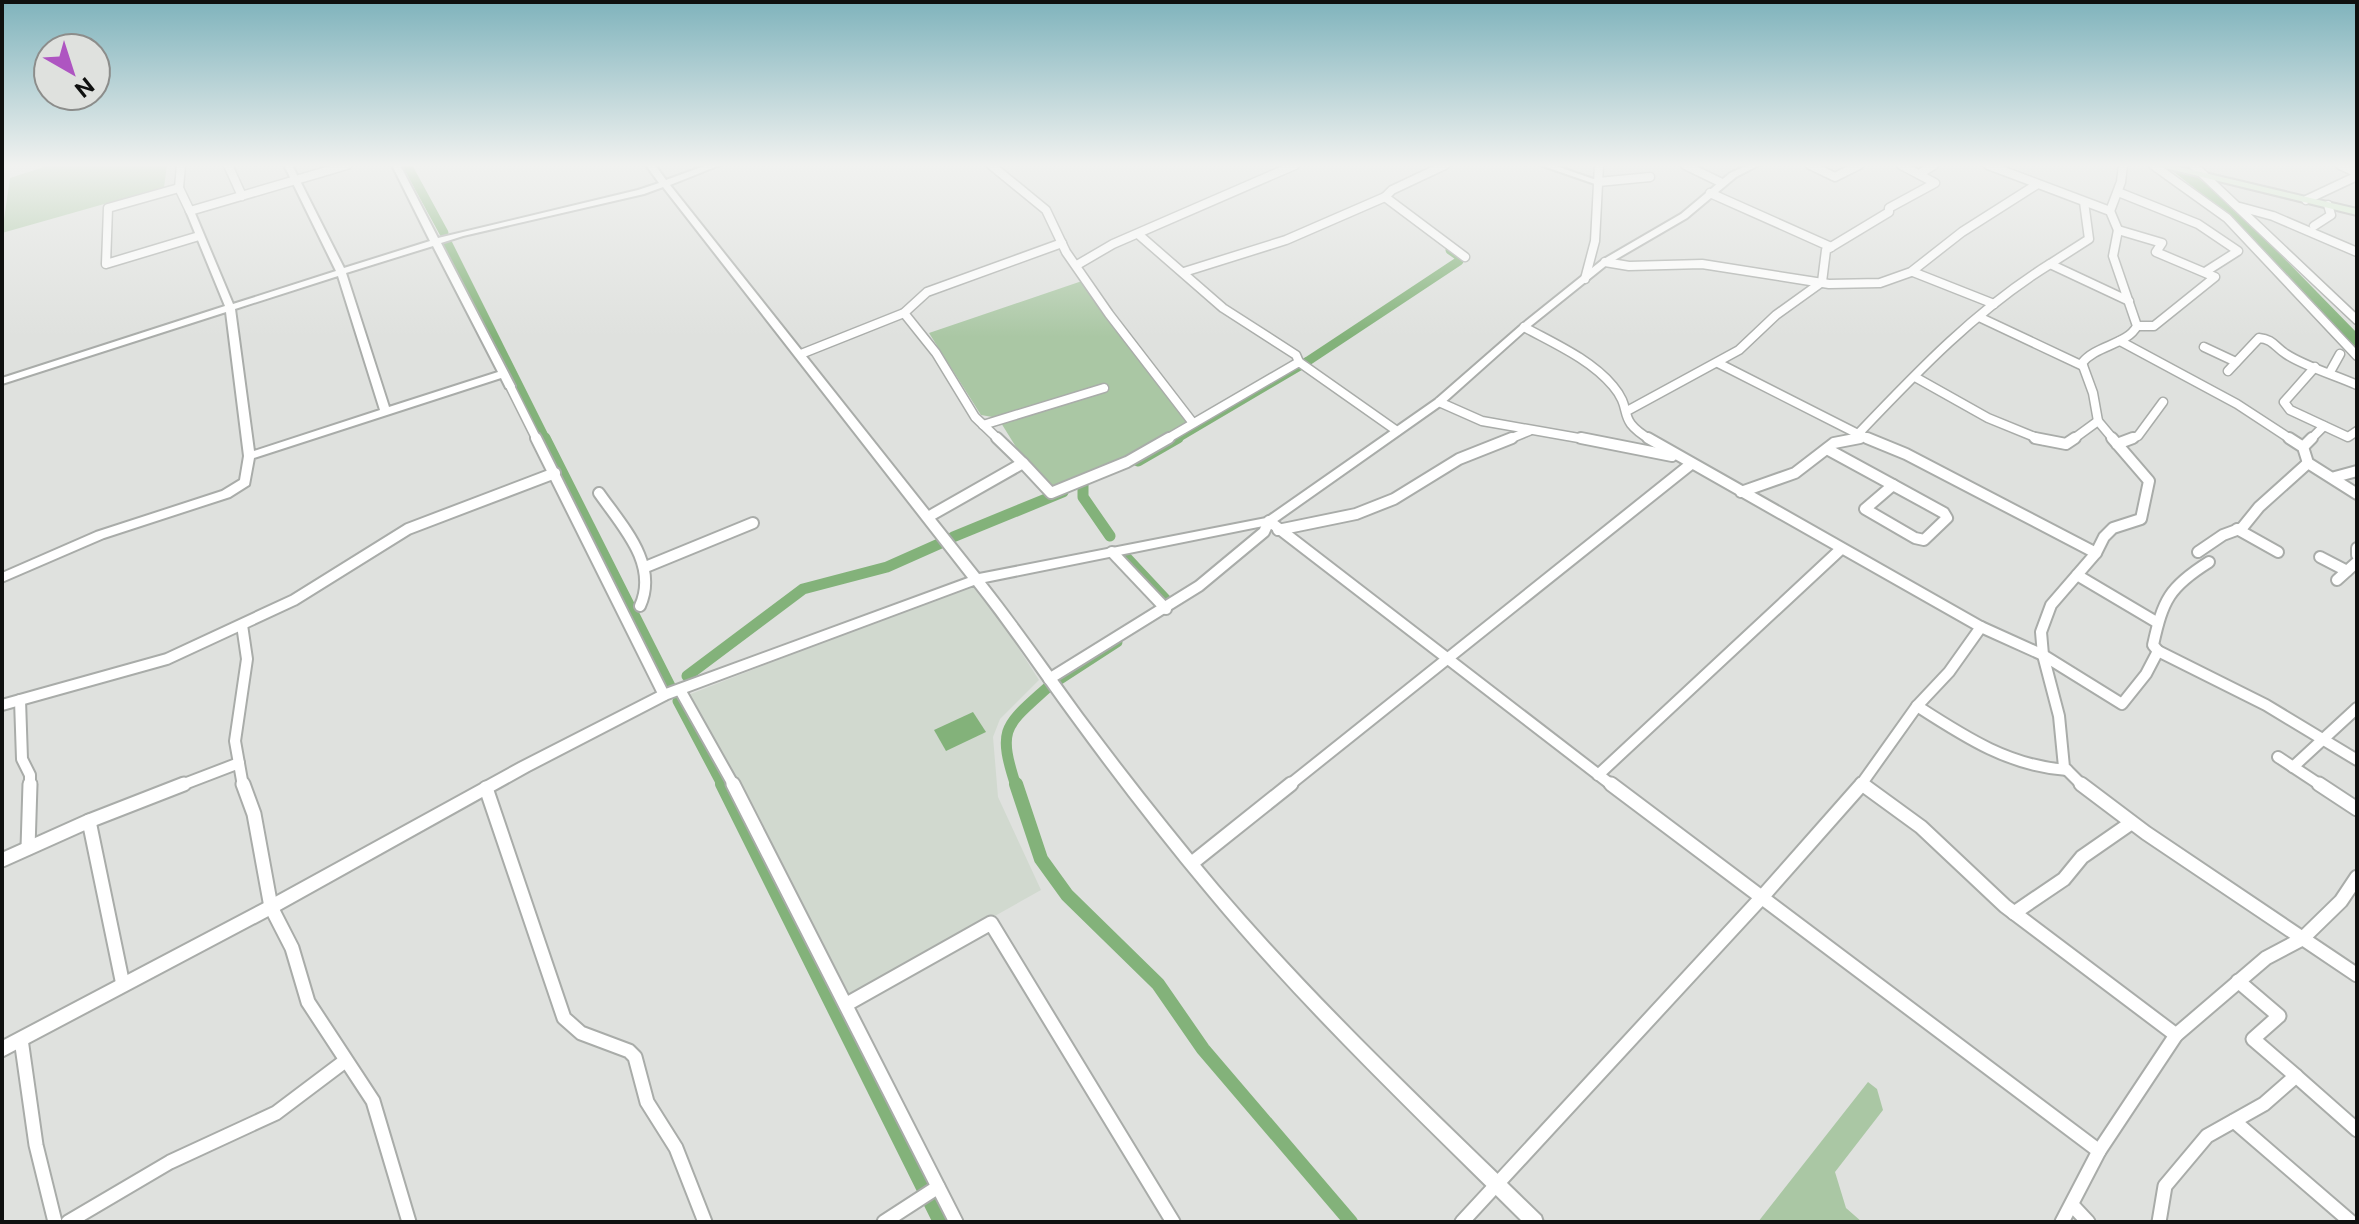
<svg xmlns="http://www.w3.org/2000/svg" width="2359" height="1224" font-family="'Public Sans',sans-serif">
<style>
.built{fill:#d1d9cf}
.green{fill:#aac7a4}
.water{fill:#83b27a}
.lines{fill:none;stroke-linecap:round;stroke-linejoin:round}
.stream{stroke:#83b27a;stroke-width:2}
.canal-far2{stroke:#83b27a;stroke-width:9}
.canal-far1{stroke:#83b27a;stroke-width:11}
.canal{stroke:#83b27a;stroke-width:14}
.river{fill:#83b27a;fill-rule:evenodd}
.minor-far2-casing{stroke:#a9aca9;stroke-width:11}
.minor-far1-casing{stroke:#a9aca9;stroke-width:14}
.minor-casing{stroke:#a9aca9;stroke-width:17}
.tertiary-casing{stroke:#a9aca9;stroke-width:4}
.secondary-casing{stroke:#a9aca9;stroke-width:4}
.minor-far2{stroke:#fff;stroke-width:8}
.minor-far1{stroke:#fff;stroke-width:10}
.minor{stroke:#fff;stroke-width:13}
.tertiary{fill:#fff;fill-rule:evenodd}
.secondary{fill:#d4f0cf;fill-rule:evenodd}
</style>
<rect width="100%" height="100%" fill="#dfe1de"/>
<!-- built -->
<path class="built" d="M976,582L1039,680L1000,719L993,737L998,797L1041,890L849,998L688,695Z"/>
<!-- green -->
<g class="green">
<path d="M50,165H167L164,187L2,233L10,178Z"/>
<path d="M1082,281L1189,423L1126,460L1051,489L1024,460L998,418L981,415L929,333Z"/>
<path d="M1868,1082L1877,1089L1883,1110L1835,1172L1846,1208L1862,1222H1758Z"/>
</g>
<!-- water -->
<path class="water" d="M973,712L986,732L946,751L934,730Z"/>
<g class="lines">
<!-- stream -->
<path class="stream" d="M2,184L3,165"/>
<!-- canal-far2 -->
<g class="canal-far2">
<path d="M407,165L444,233"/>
<path d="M448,244L546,440"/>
<path d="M1174,440L1308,361L1459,261L1460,257L1450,250"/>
</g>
<!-- canal-far1 -->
<g class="canal-far1">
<path d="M545,438L670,686"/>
<path d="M1138,461L1178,438"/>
<path d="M1083,484V497L1110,536"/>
<path d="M953,537L1063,492"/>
<path d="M1124,555L1167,601"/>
<path d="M687,676L803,589L887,567L941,543"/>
<path d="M1060,679L1117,642"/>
<path d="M678,701L723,786"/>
<path d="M1016,786C997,728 1005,726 1047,688"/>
</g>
<!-- canal -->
<g class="canal">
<path d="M722,784L940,1222"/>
<path d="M1016,784L1041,859L1067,895L1158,984L1203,1049L1351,1222"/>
</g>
<!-- river -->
<path class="river" d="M2165,165H2181L2226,199L2357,333V348L2351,347L2216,205Z"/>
<!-- minor-far2 casing -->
<g class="minor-far2-casing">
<g id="minor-far2">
<path d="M181,165L179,188L190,211L347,165"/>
<path d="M228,165L242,196"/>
<path d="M991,165L1046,210L1066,252L1109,314L1193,423"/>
<path d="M1445,165L1392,190L1385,197L1465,257"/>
<path d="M1685,165L1722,183"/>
<path d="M1810,165L1835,177L1859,165"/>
<path d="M1988,165L2110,211L2118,230L2113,256L2137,326C2127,345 2096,345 2082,363L2093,393L2098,421L2114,440"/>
<path d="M2153,165L2227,218L2357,356"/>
<path d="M2193,165L2357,320"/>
<path d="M2340,165L2357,173"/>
<path d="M1919,174L1934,165"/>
<path d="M1598,182L1650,177"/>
<path d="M179,188L108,208L106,264L199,236"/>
<path d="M2118,192L2198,224L2238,251L2205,272"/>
<path d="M1710,193L1831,247"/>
<path d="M2306,200L2357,176"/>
<path d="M2240,207L2273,216L2357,252"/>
<path d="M2110,211L2121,182L2123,165"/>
<path d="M2314,226L2331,215L2328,205"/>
<path d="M2118,230L2162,243L2156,252L2215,277L2154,326H2137"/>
<path d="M1138,234L1223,308L1296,355L1299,362"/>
<path d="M1605,262L1629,266L1702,264L1829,284L1880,283L1911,272L1962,232L2036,185"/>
<path d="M2050,264L2089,239L2084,202"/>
<path d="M1077,265L1113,244L1295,165"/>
<path d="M1184,272L1286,240L1385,197"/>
<path d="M1913,272L1994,304"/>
<path d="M1585,279L1595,241L1599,165"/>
<path d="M904,313L936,353L975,417L999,440"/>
<path d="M1979,317L2083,366"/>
<path d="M1524,327C1555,344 1590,359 1613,386C1635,412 1614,418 1651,440"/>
<path d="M2120,341L2237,404L2292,440"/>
<path d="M2204,347L2236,362"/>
<path d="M801,354L904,313L927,292L1062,243"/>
<path d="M1718,363L1858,434"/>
<path d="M2315,367L2284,402L2290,410L2348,437L2357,431"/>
<path d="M2228,371L2259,338C2273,339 2275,347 2286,354C2306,367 2335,375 2357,385"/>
<path d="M2330,372L2340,354"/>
<path d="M1915,377L1988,418L2042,440"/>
<path d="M510,386L537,440"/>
<path d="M1439,402L1482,421L1590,440"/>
<path d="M1627,411L1739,350L1776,315L1822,282L1826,250L1889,212V208L1935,183L1901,165"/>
<path d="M983,425L1104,388"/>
<path d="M1165,440L1299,362L1397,431"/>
<path d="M1507,440L1529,431"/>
<path d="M1850,440L1864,437"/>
<path d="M1872,440L1858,434C1918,371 1976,310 2050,264L2129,301"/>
<path d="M2072,440L2098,421"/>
<path d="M2128,440L2138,436L2163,402"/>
<path d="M2310,440L2324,426"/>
</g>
</g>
<!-- minor-far1 casing -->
<g class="minor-far1-casing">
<g id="minor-far1">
<path d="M536,438L664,695"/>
<path d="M997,438L1023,463"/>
<path d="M1581,438L1672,456"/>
<path d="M1648,438L1981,627L2043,655L2122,704L2146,674L2158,651L2266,705L2357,760"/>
<path d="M1867,438L1906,454L2096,553"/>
<path d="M2035,438L2066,444L2075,438"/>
<path d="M2289,438L2303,447L2308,463L2357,494"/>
<path d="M2117,444L2133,438"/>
<path d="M2303,447L2312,438"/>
<path d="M1827,449L1893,485"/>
<path d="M2335,477L2357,471"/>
<path d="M1893,485L1944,513L1947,518L1924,540L1915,538L1865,509Z"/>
<path d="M1741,492L1795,473L1834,443L1860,438"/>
<path d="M599,493C622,526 659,564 640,606"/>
<path d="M928,517L1023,463L1051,493L1127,462L1169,438"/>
<path d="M2237,529L2278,552"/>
<path d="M1278,530L1356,514L1394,499L1459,459L1512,438"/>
<path d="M2357,548V555"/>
<path d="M1112,552L1166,609"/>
<path d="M2198,552L2223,535L2242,528L2259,507L2308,463"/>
<path d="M2320,557L2347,571"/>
<path d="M648,566L753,523"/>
<path d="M2077,575L2158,623"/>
<path d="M2337,580L2357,562"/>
<path d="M242,625L247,659L235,741L243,786"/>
<path d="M2158,651L2153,645C2163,600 2169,587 2209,562"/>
<path d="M1049,679L1199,586L1264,532L1269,521L1613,786"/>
<path d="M680,690L734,786"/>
<path d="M20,700L22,759L30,775V786"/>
<path d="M2,705L167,659L294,600L408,529L555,473"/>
<path d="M1917,706C1965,737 2009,766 2067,770"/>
<path d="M2278,757L2322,786"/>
<path d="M2293,767L2357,708"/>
<path d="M1598,775L1841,549"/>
<path d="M1862,784L1865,786"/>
<path d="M179,786L239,763"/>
<path d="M1288,786L1691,464"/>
<path d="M1860,786L1917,706L1949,672L1981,627"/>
<path d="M2083,786L2064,767L2059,716L2043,655L2041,632L2051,605L2096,553L2104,537L2113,528L2141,519L2149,481L2112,438"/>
</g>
</g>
<!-- minor casing -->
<g class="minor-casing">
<g id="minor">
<path d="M243,784L254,814L271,907L292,948L308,1002L373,1101L409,1222"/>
<path d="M733,784L956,1222"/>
<path d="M1611,784L2099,1151"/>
<path d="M1862,784L1921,827L2005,906L2176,1035"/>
<path d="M2081,784L2146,833L2357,975"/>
<path d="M2319,784L2357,809"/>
<path d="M486,788L564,1018L581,1033L629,1051L635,1057L647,1102L676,1148L705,1222"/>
<path d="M89,821L184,784"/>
<path d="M28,848L30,784"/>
<path d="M2,860L89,821L123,985"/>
<path d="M1192,863L1291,784"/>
<path d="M2014,913L2064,879L2082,857L2131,823"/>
<path d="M2238,981L2279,1016L2253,1039L2296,1076"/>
<path d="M847,1004L991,923L1173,1222"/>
<path d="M21,1039L36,1145L55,1222"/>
<path d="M2234,1121L2351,1222"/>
<path d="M2073,1206L2088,1222"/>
<path d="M68,1222L170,1162L276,1113L345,1061"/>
<path d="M884,1222L938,1187"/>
<path d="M1462,1222L1763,896L1862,784"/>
<path d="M2062,1222L2099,1151L2176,1035L2266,958L2302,939L2341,901L2357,877"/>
<path d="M2159,1222L2165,1186L2207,1136L2264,1104L2296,1076L2357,1130"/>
</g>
</g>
<!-- tertiary casing -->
<g class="tertiary-casing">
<g id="tertiary">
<path d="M284,165H292L344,268L430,241L392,165H400L438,238L638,190L659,183L646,165H655L666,180L707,165H720L670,185L979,574L1266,518L1435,400L1521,325L1602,260L1681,214L1730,173L1748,165H1759L1736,177L1687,218L1608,264L1527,329L1443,404L1273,524L985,582C1019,625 1050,670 1082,714C1126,773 1171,830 1218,886C1318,1003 1430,1108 1541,1216L1543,1222H1523C1415,1115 1305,1011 1208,894C1161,838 1117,781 1074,722C1040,676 1009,629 974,585L668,699L529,771L276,912L2,1057V1041L266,902L519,763L660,691L968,578L663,187L644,194L463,236L441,243L515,386L514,388H506L501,378L254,458L249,485L230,497L104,538L2,582V573L96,532L222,491L240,480L244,456L226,312L2,384V378L225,306L186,211L187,209L194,211L233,304L336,271ZM433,246L498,372L389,407L346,273ZM338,276L380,410L254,451L235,309Z"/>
<path d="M1540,165H1553L1602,182L1595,184Z"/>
</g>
</g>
<!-- secondary casing -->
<g class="secondary-casing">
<path id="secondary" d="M2153,165H2171L2357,209V215Z"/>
</g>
<!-- minor-far2 -->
<use href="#minor-far2" class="minor-far2"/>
<!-- minor-far1 -->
<use href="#minor-far1" class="minor-far1"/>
<!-- minor -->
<use href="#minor" class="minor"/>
<!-- tertiary -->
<use href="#tertiary" class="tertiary"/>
<!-- secondary -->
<use href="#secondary" class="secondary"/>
</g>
<!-- sky -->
<linearGradient id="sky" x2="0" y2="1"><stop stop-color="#7fb3bc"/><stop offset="0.49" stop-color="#f1f2f0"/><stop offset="1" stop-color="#f1f2f0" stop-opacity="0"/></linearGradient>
<rect width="2359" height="337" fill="url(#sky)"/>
<!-- border -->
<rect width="2359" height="1224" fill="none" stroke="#0f100f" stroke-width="8"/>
<!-- north arrow -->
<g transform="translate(72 72) rotate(141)"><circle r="38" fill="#dfe1de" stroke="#8c8d8b" stroke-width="2"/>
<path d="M0-6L14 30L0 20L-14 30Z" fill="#ae55c1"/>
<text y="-12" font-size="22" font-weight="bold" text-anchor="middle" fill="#0f100f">N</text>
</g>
</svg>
